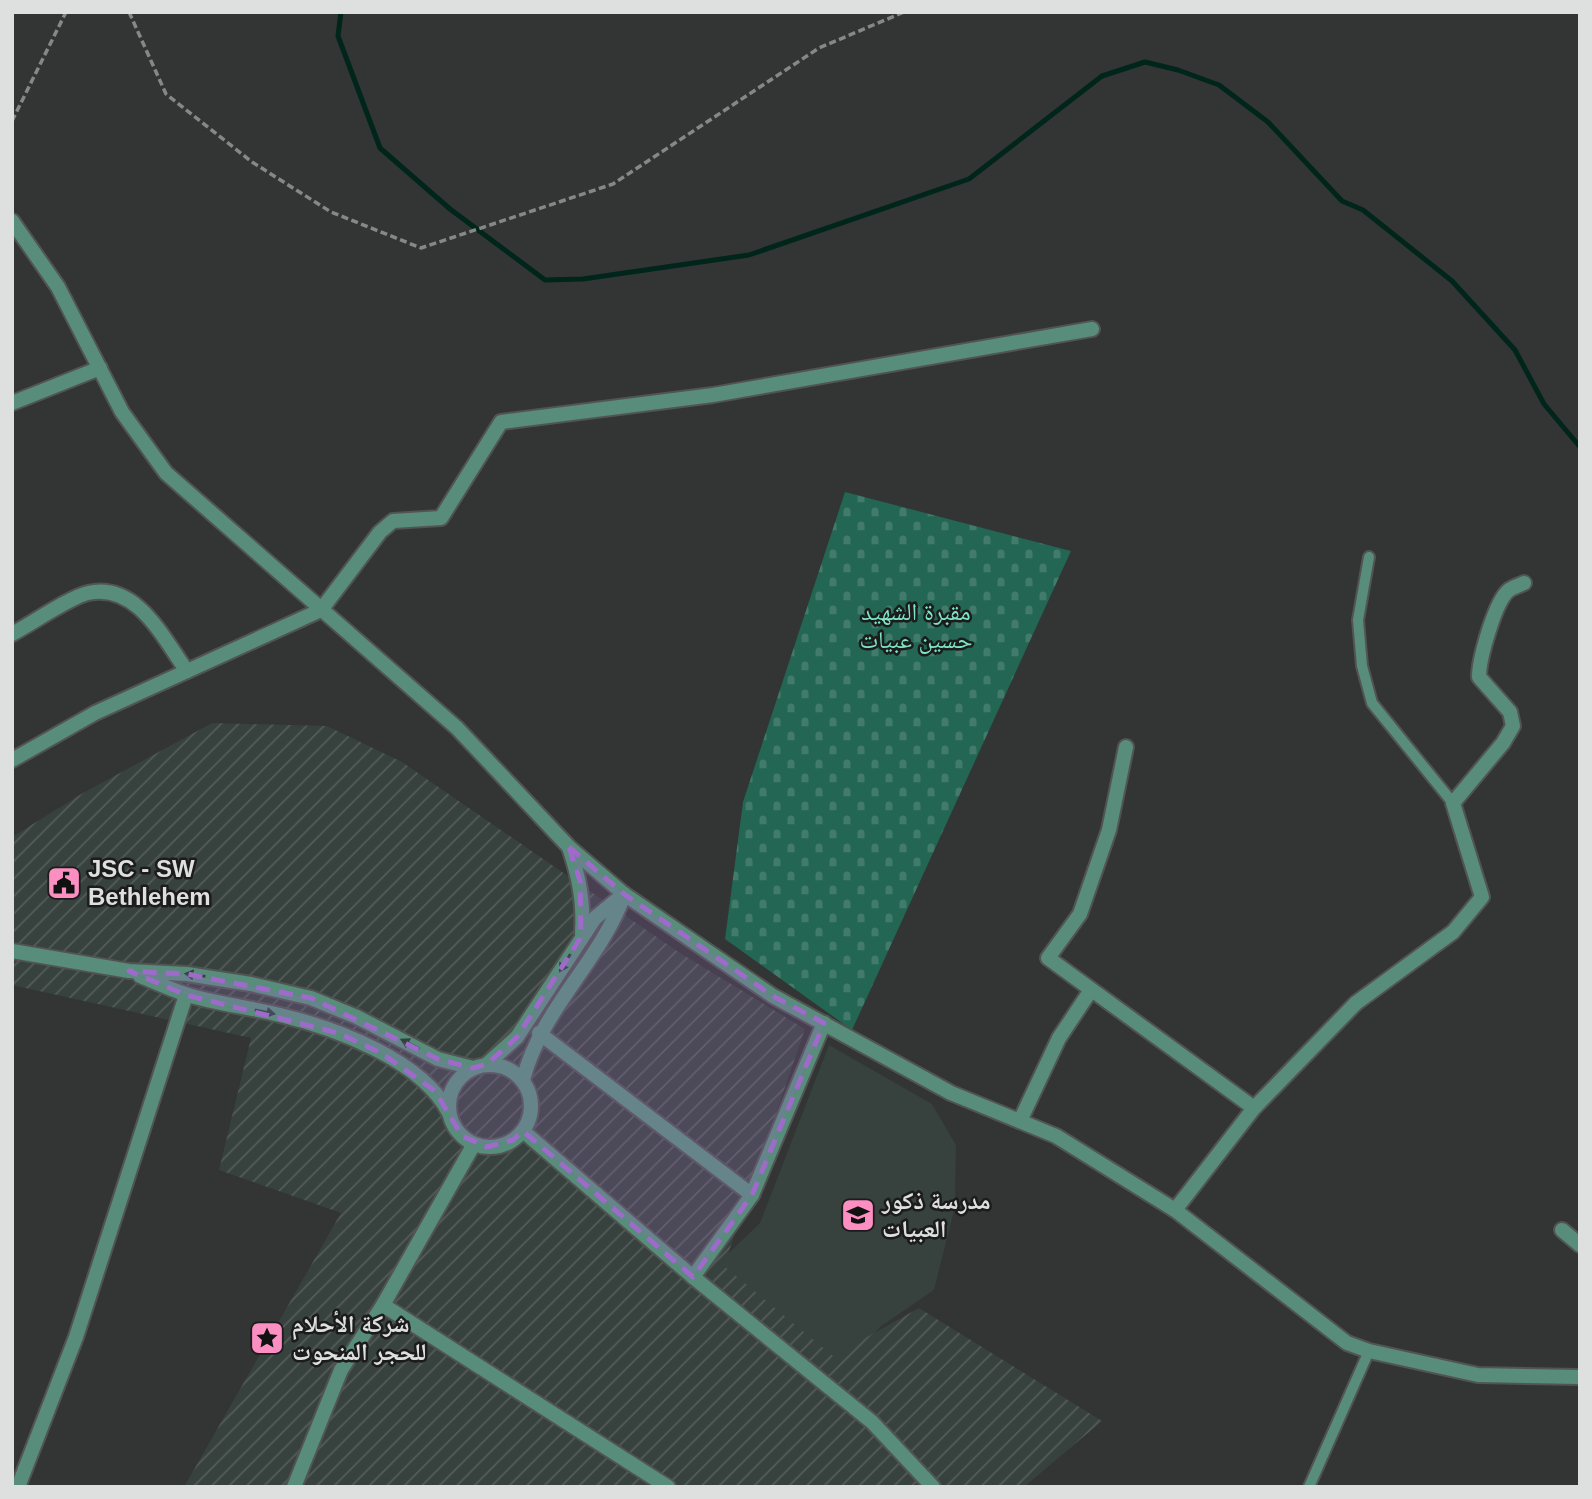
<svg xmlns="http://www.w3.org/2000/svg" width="1592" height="1499" font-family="Helvetica,'Noto Naskh Arabic',sans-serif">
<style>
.built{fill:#37413d}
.industrial{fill:url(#industrial-furrows)}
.cemetery{fill:url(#cemetery-stones)}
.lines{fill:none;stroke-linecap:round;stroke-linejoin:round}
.stream{stroke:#00251b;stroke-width:5}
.service-casing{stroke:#515453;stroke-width:14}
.minor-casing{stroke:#515453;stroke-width:18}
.tertiary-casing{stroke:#515453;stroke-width:18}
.path{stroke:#868887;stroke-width:3.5;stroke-dasharray:7 3.5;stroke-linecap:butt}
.service{stroke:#588c7b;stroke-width:10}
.minor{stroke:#588c7b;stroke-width:14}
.tertiary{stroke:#588c7b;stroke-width:14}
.oneway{fill:#30433d}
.marked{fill:#9e6bca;fill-opacity:0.2;stroke:#9e6bca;stroke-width:5;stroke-dasharray:14 9;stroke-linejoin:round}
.labels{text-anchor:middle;stroke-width:5;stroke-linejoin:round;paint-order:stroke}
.park-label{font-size:24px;fill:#7de4c4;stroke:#1b1c1b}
.poi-label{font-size:24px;font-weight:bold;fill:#dedfdf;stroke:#1b1c1b;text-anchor:start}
</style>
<defs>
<pattern id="industrial-furrows" width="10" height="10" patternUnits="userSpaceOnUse" patternTransform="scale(1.75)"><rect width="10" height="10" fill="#37413d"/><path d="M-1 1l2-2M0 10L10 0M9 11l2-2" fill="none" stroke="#545c59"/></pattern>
<pattern id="cemetery-stones" width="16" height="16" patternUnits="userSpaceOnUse" patternTransform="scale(1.75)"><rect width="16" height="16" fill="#226653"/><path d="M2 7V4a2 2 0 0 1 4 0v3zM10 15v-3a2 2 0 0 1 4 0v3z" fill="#427b6b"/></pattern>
</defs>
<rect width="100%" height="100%" fill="#323534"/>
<!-- built -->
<path class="built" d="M829,1045L932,1104L956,1145L955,1207L934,1290L880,1327L838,1375L714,1267L760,1223Z"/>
<!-- industrial -->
<path class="industrial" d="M212,723L327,726L402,762L677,951L805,1029L724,1266L833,1356L919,1308L1102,1421L1024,1487H184L341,1213L219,1170L251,1038L12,985V837L83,793Z"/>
<!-- cemetery -->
<path class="cemetery" d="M845,492L1071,551L852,1030L725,939L743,802Z"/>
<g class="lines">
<!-- stream -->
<path class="stream" d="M341,12L338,36L380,148L450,209L545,280L583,279L749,255L969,179L1102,76L1145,62L1178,70L1219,85L1268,122L1342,201L1363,210L1452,281L1515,350L1544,404L1580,447"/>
<!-- service casing -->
<g class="service-casing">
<g id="service">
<path d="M1369,557L1358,620L1362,666L1372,703L1453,803"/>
<path d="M1309,1487L1369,1351"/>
</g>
</g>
<!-- minor casing -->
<g class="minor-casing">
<g id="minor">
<path d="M12,221L58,287L122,412L166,473L457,728L569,847L624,894"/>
<path d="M12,403L100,368"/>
<path d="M12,634C31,624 70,597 88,593C137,582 163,638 187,671"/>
<path d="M1126,747L1109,830L1080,914L1048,958L1254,1108"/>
<path d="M12,760L95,713L321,610L380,532L393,521L441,518L501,422L713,395L1092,329"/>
<path d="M539,1033L752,1195"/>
<path d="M1020,1121L1059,1038L1091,990"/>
<path d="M523,1131L693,1277L872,1422L933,1487"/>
<path d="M1175,1210L1254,1108L1356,1003L1453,932L1482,897L1453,803L1503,743L1513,726L1510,712L1479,677C1479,659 1495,601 1509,590C1513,587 1520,585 1524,583"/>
<path d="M1562,1230L1580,1245"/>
<path d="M693,1277L752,1195L824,1023"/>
<path d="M383,1305L668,1487"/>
<path d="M18,1487L76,1337L186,995"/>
<path d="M294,1487L341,1370L383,1305L474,1144"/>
</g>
</g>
<!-- tertiary casing -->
<g class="tertiary-casing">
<g id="tertiary">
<path d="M569,847C579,877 584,902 582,934"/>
<path d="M624,894L773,996L951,1093L1056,1136L1175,1210L1347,1343L1369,1351L1478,1375L1580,1377"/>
<path d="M12,951L129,971L187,974L251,984L311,998L357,1017L438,1059L473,1068"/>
<path d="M140,976C155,982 170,989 185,994C216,1004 249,1007 280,1015C335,1028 422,1060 449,1113"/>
<path d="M487,1064L517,1037L595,918L624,894"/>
<circle cx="490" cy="1106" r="41"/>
<path d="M523,1080C541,1009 600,962 624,895"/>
</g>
</g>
<!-- path -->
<g class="path">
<path d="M129,12L166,94L252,162L331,212L421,248L613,184L819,48L904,12"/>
<path d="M12,121L66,12"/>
</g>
<!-- service -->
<use href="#service" class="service"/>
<!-- minor -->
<use href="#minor" class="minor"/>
<!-- tertiary -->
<use href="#tertiary" class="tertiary"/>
</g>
<!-- one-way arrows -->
<defs><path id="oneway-solid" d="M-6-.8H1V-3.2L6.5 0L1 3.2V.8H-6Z" transform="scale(1.75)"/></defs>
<g class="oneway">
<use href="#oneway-solid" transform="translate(565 963) rotate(122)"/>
<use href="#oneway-solid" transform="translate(195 975) rotate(-172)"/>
<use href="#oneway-solid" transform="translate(265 1012) rotate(12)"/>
<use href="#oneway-solid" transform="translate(410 1044) rotate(-153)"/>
</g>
<!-- marked area -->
<path class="marked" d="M569,847L624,894L773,996L824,1023L752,1195L693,1277L523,1131L513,1140L487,1147L462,1136L435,1091L381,1053L338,1033L186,995L129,971L187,974L311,998L438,1059L473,1068L487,1064L517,1037L581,937L580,881Z"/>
<!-- icons -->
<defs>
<g id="civic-square" transform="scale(1.75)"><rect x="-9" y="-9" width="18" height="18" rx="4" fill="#fc8fc2" stroke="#1b1c1b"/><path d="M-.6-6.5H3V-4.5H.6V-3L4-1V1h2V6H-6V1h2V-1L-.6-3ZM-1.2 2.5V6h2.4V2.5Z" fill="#111"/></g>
<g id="school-square" transform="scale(1.75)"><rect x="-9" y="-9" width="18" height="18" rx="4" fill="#fc8fc2" stroke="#1b1c1b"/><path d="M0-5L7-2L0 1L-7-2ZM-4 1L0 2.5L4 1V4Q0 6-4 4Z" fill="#111"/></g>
<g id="sight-square" transform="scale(1.75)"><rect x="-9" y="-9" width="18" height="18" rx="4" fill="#fc8fc2" stroke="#1b1c1b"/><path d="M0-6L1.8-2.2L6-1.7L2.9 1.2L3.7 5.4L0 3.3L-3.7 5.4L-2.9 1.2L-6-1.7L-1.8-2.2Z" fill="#111"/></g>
</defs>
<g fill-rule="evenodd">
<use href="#civic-square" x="64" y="883"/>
<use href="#school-square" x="858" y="1215"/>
<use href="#sight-square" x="267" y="1338"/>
</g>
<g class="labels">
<!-- park labels -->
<g class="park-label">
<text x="916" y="620">مقبرة الشهيد<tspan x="916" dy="28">حسين عبيات</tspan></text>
</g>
<!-- poi labels -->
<g class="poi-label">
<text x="88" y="877">JSC - SW<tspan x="88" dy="28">Bethlehem</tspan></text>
<text x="882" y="1209">مدرسة ذكور<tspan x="882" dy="28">العبيات</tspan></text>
<text x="292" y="1332">شركة الأحلام<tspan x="292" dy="28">للحجر المنحوت</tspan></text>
</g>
</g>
<!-- border -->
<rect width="1592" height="1499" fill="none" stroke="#dedfdf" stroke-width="28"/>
</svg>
